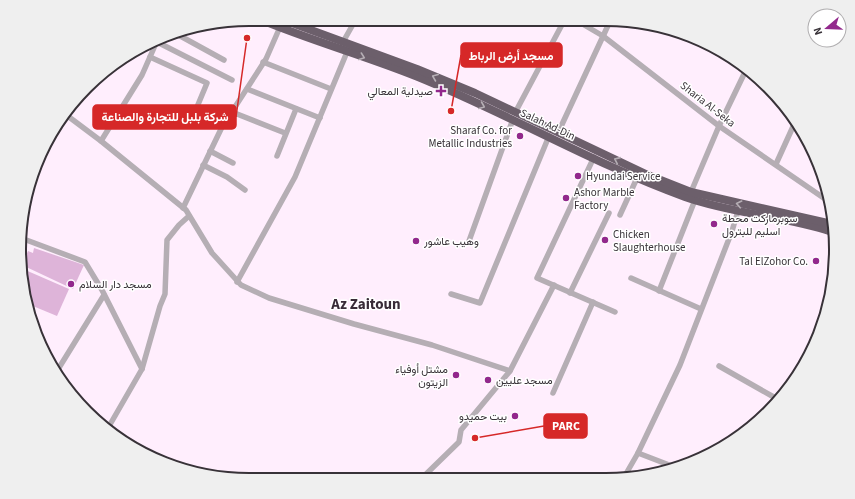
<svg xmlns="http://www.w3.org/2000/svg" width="855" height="499" font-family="'Source Sans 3',Vazirmatn,sans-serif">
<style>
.green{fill:#deb4d9}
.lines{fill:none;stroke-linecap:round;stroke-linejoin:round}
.minor{stroke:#b5aeb4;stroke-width:5.5}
.highway{stroke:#6c5f6b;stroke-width:8}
.oneway{stroke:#b6afb5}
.poi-dot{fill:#92288c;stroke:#fff;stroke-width:1.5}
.labels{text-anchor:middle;stroke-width:3;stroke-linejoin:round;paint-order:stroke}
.poi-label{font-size:11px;fill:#383238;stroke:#fff;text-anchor:start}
.street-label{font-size:11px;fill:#383238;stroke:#fff}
.district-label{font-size:15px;font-weight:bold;fill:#382c37;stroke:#fff}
.rim{fill:none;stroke:#383238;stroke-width:2}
.leader{fill:none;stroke:#d62828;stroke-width:1.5}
.callout-dot{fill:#d62828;stroke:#fff;stroke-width:1.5}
.callout{fill:#d62828;stroke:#d62828;stroke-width:1.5}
.callout-label{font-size:12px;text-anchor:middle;font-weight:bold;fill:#fff}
</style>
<rect width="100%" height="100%" fill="#ffeefd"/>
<!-- green -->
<g class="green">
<path d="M34,248L84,265L73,289L22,265L28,251L33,253Z"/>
<path d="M23,269L69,289L57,316L28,304Z"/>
</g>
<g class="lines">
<!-- minor -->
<g class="minor">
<path d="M574,19L603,36L719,126L831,203"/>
<path d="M173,32L224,60"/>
<path d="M157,42L232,80"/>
<path d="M343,42L356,19"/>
<path d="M150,57L207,83L197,107"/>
<path d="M263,62L331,89"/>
<path d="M247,89L320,118"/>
<path d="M516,111L565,19"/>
<path d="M232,112L285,133"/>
<path d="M65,114L101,141L186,210L212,253L241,285L269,298L354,324L432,345L510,371"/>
<path d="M558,133L611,19"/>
<path d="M101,141L142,75L157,41"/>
<path d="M210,151L233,163"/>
<path d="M277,156L296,109"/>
<path d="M594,157L537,278L615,312"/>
<path d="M776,164L796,120"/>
<path d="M203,165L227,177L245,190"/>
<path d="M691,192L719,126L746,70"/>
<path d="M183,208L222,127L266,59L280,27"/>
<path d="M620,215L637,178"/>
<path d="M21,238L85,262L102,290L142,369"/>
<path d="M469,241L513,119"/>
<path d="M631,278L701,309"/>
<path d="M237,282L295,177L347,52"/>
<path d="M659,291L695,200"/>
<path d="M570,293L609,213"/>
<path d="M451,294L480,303L549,136"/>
<path d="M719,366L779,400"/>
<path d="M57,371L104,295"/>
<path d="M553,393L593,302"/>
<path d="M108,428L142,369L160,306L165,294L167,240L179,225L189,216"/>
<path d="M677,468L638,453L680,365L732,231L738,211"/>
<path d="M421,479L459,442L461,430L510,371L554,285"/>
<path d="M623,479L638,453"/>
</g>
<!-- highway -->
<g class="highway">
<path d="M259,19C312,41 366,56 418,77C509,114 594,164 685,197C733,214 784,216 832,232"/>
<path d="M281,19L417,69L475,93L648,175L691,192L832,224"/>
</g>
</g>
<!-- one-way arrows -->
<defs><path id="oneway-chevron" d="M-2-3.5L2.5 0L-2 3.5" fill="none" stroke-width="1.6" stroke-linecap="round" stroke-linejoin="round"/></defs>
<g class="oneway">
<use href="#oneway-chevron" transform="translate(362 57) rotate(20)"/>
<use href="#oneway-chevron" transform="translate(435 77) rotate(-158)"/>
<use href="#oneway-chevron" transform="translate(482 106) rotate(23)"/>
<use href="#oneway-chevron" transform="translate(617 160) rotate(-156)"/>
<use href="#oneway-chevron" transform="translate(739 204) rotate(-168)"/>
</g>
<!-- markers -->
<g class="poi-dot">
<path d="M439 85h4v4h4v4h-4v4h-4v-4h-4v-4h4z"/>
<circle cx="520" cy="136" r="4"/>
<circle cx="578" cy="176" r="4"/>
<circle cx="566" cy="198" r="4"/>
<circle cx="714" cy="224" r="4"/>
<circle cx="605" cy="240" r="4"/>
<circle cx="416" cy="241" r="4"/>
<circle cx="816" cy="261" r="4"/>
<circle cx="71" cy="284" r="4"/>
<circle cx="456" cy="375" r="4"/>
<circle cx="488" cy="380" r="4"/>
<circle cx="515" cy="416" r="4"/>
</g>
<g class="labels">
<!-- poi labels -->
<g class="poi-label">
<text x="433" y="95" text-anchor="end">صيدلية المعالي</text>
<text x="512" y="134" text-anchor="end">Sharaf Co. for<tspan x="512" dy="13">Metallic Industries</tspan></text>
<text x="586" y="180">Hyundai Service</text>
<text x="574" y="196">Ashor Marble<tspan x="574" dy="13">Factory</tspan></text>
<text x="722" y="222">سوبرماركت محطة<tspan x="722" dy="13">اسليم للبترول</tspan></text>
<text x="613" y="238">Chicken<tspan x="613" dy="13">Slaughterhouse</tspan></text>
<text x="424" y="245">وهيب عاشور</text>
<text x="808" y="265" text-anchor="end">Tal ElZohor Co.</text>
<text x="79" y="288">مسجد دار السلام</text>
<text x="448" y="373" text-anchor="end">مشتل أوفياء<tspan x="448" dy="13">الزيتون</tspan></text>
<text x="496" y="384">مسجد عليين</text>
<text x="507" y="420" text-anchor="end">بيت حميدو</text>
</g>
<!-- street labels -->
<g class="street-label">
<text transform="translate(708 104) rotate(38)" y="4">Sharia Al-Seka</text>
<text transform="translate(548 124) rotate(25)" y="4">Salah Ad-Din</text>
</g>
<!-- district labels -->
<g class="district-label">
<text x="366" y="309">Az Zaitoun</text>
</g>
</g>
<!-- crop -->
<path d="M0 0H855V499H0ZM249 26H606A223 223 0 0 1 829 249V250A223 223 0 0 1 606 473H249A223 223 0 0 1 26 250V249A223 223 0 0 1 249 26Z" fill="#efefef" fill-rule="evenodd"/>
<path class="rim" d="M249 26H606A223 223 0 0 1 829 249V250A223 223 0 0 1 606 473H249A223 223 0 0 1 26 250V249A223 223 0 0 1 249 26Z"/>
<!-- callouts -->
<path class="leader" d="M451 111L461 55M247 38L236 117M475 438L544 426"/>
<g class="callout-dot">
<circle cx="451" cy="111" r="4"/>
<circle cx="247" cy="38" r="4"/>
<circle cx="475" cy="438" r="4"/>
</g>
<g class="callout">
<rect x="461" y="43" width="101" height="24" rx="4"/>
<rect x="93" y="105" width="143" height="24" rx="4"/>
<rect x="544" y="414" width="43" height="24" rx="4"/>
</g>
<g class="callout-label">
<text x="511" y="60">مسجد أرض الرباط</text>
<text x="165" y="121">شركة بلبل للتجارة والصناعة</text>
<text x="566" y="430">PARC</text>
</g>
<!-- north arrow -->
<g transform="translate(827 28) rotate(251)"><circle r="19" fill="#ffffff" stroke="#afadaf"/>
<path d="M0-3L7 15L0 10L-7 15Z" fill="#92288c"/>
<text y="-6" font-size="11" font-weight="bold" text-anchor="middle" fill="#383238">N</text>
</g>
</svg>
